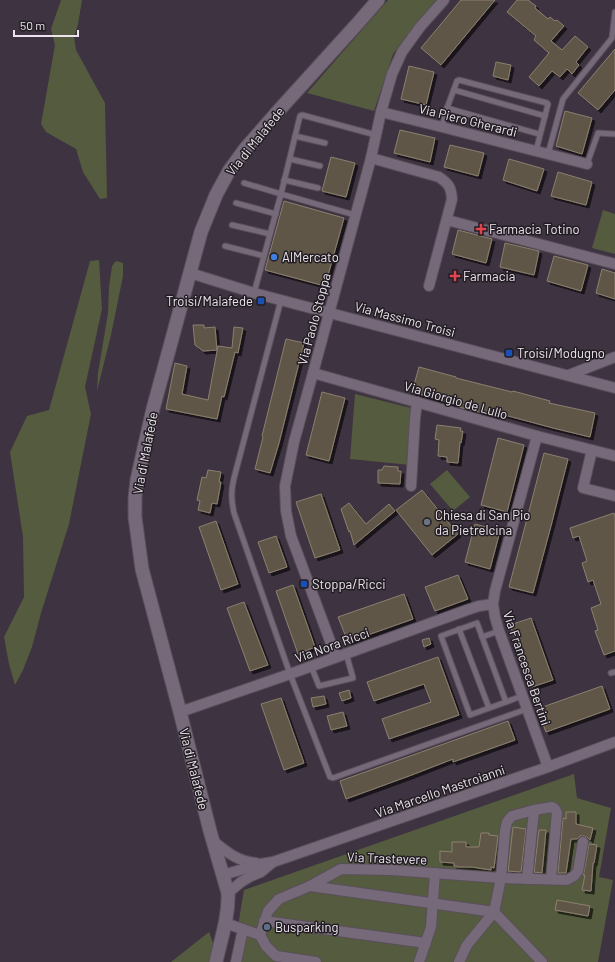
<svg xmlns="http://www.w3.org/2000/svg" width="615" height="962" font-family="Barlow,sans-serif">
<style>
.green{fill:#555b3e}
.building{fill:#605646;stroke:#8b806f;filter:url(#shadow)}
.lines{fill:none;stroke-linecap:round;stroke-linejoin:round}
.service-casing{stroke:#594f5a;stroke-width:7}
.minor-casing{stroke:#594f5a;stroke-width:12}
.tertiary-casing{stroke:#594f5a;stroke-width:15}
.service{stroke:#766979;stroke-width:5}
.minor{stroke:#766979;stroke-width:10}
.tertiary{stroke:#766979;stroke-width:13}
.health-dot{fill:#e0444e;stroke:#221d23;stroke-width:1.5}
.shop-dot{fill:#3f7fe0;stroke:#221d23;stroke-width:1.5}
.transit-dot{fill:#1a4fb4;stroke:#221d23;stroke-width:1.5}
.worship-dot{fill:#6b7280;stroke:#221d23;stroke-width:1.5}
.service-dot{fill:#5c6f8a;stroke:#221d23;stroke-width:1.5}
.labels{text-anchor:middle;stroke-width:3;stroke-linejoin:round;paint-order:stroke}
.street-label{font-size:13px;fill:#ece4ed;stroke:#221d23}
.poi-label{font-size:13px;fill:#ece4ed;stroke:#221d23;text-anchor:start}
</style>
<defs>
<filter id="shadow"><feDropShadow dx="3" dy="3" stdDeviation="0" flood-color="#0009"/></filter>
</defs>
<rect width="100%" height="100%" fill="#3e3341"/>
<!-- green -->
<g class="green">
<path d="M61,0H82L78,24L74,37L76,50L105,103L107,198L100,199L83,172L76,149L46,132L41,124L55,45L51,29Z"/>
<path d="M388,0H436L393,54L374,111L307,93Z"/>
<path d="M603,210L615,214V254L592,248Z"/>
<path d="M99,260L102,309L85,387L91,414L69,524L41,613L32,647L23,670L15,685L9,664L4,637L24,597L23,537L10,452L27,416L49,410L90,261Z"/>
<path d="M116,261L123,263V276L111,335L97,391L98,373L108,313L109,287L112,266Z"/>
<path d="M355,394L411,408L410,465L350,459Z"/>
<path d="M447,470L470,497L453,511L430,484Z"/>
<path d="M574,774L577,798L611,808L599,877L613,880L598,962H232L244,890Z"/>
<path d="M209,932L217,954L216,962H171Z"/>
</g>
<!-- building -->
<g class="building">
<path d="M461,0H495L441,65L421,48Z"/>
<path d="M517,0H528L536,6L535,8L548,19L550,17L555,21L557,20L564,26L551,41L562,50L575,36L588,47L576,62L579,65L572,74L567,69L560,77L552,71L539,86L529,77L549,53L534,40L536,36L507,12Z"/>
<path d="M615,49V90L598,110L578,93Z"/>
<path d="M496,62L511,65L508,80L493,76Z"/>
<path d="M409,66L434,72L426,105L401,99Z"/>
<path d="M565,111L592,118L582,154L556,146Z"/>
<path d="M400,130L435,138L430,162L394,153Z"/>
<path d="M450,145L484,153L478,176L444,167Z"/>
<path d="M331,157L355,163L346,197L322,191Z"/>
<path d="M509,159L544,169L537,191L503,180Z"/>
<path d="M558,172L592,182L586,205L551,196Z"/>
<path d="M284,201L344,218L325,286L265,270Z"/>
<path d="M458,230L492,239L486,263L452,254Z"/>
<path d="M505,243L539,251L534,275L500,267Z"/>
<path d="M554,256L588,265L581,291L547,281Z"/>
<path d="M602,269L615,273V299L596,293Z"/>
<path d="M193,325H204V328L215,327L217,350L203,351L195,345Z"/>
<path d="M234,327L243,328L238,353L235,352L224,397L222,396L217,419L166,409L175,363L187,366L182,394L208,400L218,346L232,348Z"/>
<path d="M286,339L304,343L279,443L270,473L255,469L263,437L262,436Z"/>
<path d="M419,367L456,377V378L512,392L513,391L550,401L549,403L595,413L590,437L553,428L497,413L496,416L458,407V405L412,392Z"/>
<path d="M322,392L345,398L329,461L306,455Z"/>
<path d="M437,425L461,428L460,431H463L461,443L460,442L458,463L447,462V457L438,456L439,440L435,439Z"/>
<path d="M498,438L524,445L507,512L481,505Z"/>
<path d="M544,453L568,459L552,522L533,593L509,587L528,515Z"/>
<path d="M384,466L398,467V471H401L400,484L378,483V470H382Z"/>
<path d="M208,470L221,472L219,482H221L217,504L212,503L210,513L198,510L200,501L197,500L202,477L206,478Z"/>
<path d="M422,490L458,534L432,555L396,510Z"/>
<path d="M321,494L340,550L315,558L296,502Z"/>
<path d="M349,503L366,524L389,504L395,511L354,545L350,531L349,532L341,509Z"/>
<path d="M614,513L615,517V651L604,655L595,631L598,630L591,608L601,604L593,580L588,582L582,563L587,561L579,536L573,538L570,528Z"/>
<path d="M216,521L238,584L221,590L199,527Z"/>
<path d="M475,524L500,531L490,569L465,562Z"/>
<path d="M276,536L287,567L269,573L258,542Z"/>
<path d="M458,575L468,599L435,611L425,587Z"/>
<path d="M293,585L315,647L298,654L276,591Z"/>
<path d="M404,594L413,619L348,642L338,617Z"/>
<path d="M244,602L268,665L250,671L227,608Z"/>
<path d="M531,618L553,680L532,687L510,625Z"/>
<path d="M429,638L431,644L424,647L422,640Z"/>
<path d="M438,657L459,715L389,739L382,719L431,702L424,684L374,701L367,682Z"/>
<path d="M602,686L610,709L546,732L537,709Z"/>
<path d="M349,690L351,698L342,701L339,693Z"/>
<path d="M324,696L326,704L313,707L311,698Z"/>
<path d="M281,698L304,763L284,770L261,704Z"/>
<path d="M343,712L347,726L331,730L327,716Z"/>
<path d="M508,721L515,740L453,762V759L409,776L346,799L340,781Z"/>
<path d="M566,812H576V824L593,828L590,840L587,837L584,836H580L577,839H571L566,873H558L563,818L566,819Z"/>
<path d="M513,827L526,829L521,872L508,871Z"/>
<path d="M539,830H546L542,873L534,872Z"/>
<path d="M481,833H489V835L498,836L494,868L491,867V870L472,867H457V866H454V863L440,862V851L452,852V842H466V847H479Z"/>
<path d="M589,844L597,845L594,863H593L591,891L582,890L585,875H583L584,872Z"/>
<path d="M557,900L590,906L588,916L555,910Z"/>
</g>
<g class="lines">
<!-- service casing -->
<g class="service-casing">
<g id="service">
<path d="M454,90L545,116"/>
<path d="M447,108L539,134"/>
<path d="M442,127L447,108L457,81L459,80L547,103L548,104L536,151"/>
<path d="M295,136L325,143"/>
<path d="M548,154L563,99L612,38L615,12"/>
<path d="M290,159L320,166"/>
<path d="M587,164L598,133L615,134"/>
<path d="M284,180L318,188"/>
<path d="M244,183L281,194L300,116L302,115L376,135"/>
<path d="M236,203L276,214"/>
<path d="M232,225L270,234"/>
<path d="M225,246L264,256"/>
<path d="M254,293L281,194L355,215"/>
<path d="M281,300L234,478C231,492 231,499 234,513L290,674L330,777L333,778L527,709"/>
<path d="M477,623L506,702L470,715L441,636Z"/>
<path d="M459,629L489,708"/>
<path d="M482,637L499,631"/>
<path d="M311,666L319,686L353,678L346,653"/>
<path d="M611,673L615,672"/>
<path d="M506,702L522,696"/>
</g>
</g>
<!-- minor casing -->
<g class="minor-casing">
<g id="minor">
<path d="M381,112L442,127L587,164"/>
<path d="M371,158L439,177C449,184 451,187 452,199L429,286"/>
<path d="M447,220L615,264"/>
<path d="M190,273L254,293L615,388"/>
<path d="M313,373L537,436L615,456"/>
<path d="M569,375L615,357"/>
<path d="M537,436L495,591L493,604L495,617L499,631L548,767"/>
<path d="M592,450L583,488L615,496"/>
<path d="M411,486L415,418L417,402"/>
<path d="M336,657L291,536L286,511L285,486L294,442L313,373L371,158L381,112L392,74L402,52L420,27L444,0"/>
<path d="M180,712L290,674L467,610L479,606L493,604"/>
<path d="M213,841C228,853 237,861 256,863"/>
<path d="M223,875L260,864L273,862L548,767L615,742"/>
<path d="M527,879L534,810"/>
<path d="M310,886L494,912"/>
<path d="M228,893L241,882L251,876L261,872L273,862"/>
<path d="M264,921L426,943"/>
<path d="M225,923L260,935"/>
<path d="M236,962L243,929"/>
<path d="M316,962L276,956L266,946L260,935L268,911L279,899L310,886L341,869L391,870L501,878L567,880L574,876L578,871L583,842"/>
<path d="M419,962L431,927L435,873"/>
<path d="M459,962L467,945L494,912"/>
<path d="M542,962L494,912L501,878L505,831L507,822L512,816L534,810L552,807L555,809L557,813L551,879"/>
</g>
</g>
<!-- tertiary casing -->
<g class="tertiary-casing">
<path id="tertiary" d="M216,962C221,939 229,916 228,893L210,831L180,712L142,569L135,517V498L137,480L145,444L153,409L201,232L216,195L229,171L245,149L280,109L358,23L378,0"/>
</g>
<!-- service -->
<use href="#service" class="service"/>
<!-- minor -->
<use href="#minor" class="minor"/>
<!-- tertiary -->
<use href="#tertiary" class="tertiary"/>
</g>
<!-- markers -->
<g class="health-dot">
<path d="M479 223h4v4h4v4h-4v4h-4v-4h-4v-4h4z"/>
<path d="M453 270h4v4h4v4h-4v4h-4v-4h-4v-4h4z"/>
</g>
<circle class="shop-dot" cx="274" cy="257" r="4"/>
<g class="transit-dot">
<rect x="257" y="297" width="8" height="8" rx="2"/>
<rect x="505" y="349" width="8" height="8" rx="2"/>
<rect x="300" y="580" width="8" height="8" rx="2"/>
</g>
<circle class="worship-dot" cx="427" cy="522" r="4"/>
<circle class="service-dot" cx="267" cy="927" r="4"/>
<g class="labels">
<!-- street labels -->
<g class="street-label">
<text transform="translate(468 120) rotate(14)" y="5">Via Piero Gherardi</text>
<text transform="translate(255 141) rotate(-51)" y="5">Via di Malafede</text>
<text transform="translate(314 319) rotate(-75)" y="5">Via Paolo Stoppa</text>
<text transform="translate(405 319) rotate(15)" y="5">Via Massimo Troisi</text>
<text transform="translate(456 400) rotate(16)" y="5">Via Giorgio de Lullo</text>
<text transform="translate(145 453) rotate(-79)" y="5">Via di Malafede</text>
<text transform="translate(332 645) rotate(-20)" y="5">Via Nora Ricci</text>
<text transform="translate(527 668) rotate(71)" y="5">Via Francesca Bertini</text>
<text transform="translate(194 769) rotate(76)" y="5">Via di Malafede</text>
<text transform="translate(440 791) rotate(-19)" y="5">Via Marcello Mastroianni</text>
<text transform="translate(387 858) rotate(2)" y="5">Via Trastevere</text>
</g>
<!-- poi labels -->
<g class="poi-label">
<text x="489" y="234">Farmacia Totino</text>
<text x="282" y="262">AlMercato</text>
<text x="463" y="281">Farmacia</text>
<text x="253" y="306" text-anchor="end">Troisi/Malafede</text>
<text x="517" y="358">Troisi/Modugno</text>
<text x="435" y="520">Chiesa di San Pio<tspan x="435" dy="15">da Pietrelcina</tspan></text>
<text x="312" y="589">Stoppa/Ricci</text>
<text x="275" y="932">Busparking</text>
</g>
</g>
<!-- scale -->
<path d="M14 30v6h64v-6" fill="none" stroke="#ece4ed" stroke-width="2"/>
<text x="20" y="30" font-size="12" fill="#ece4ed" stroke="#221d23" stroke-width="3" paint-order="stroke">50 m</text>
</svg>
